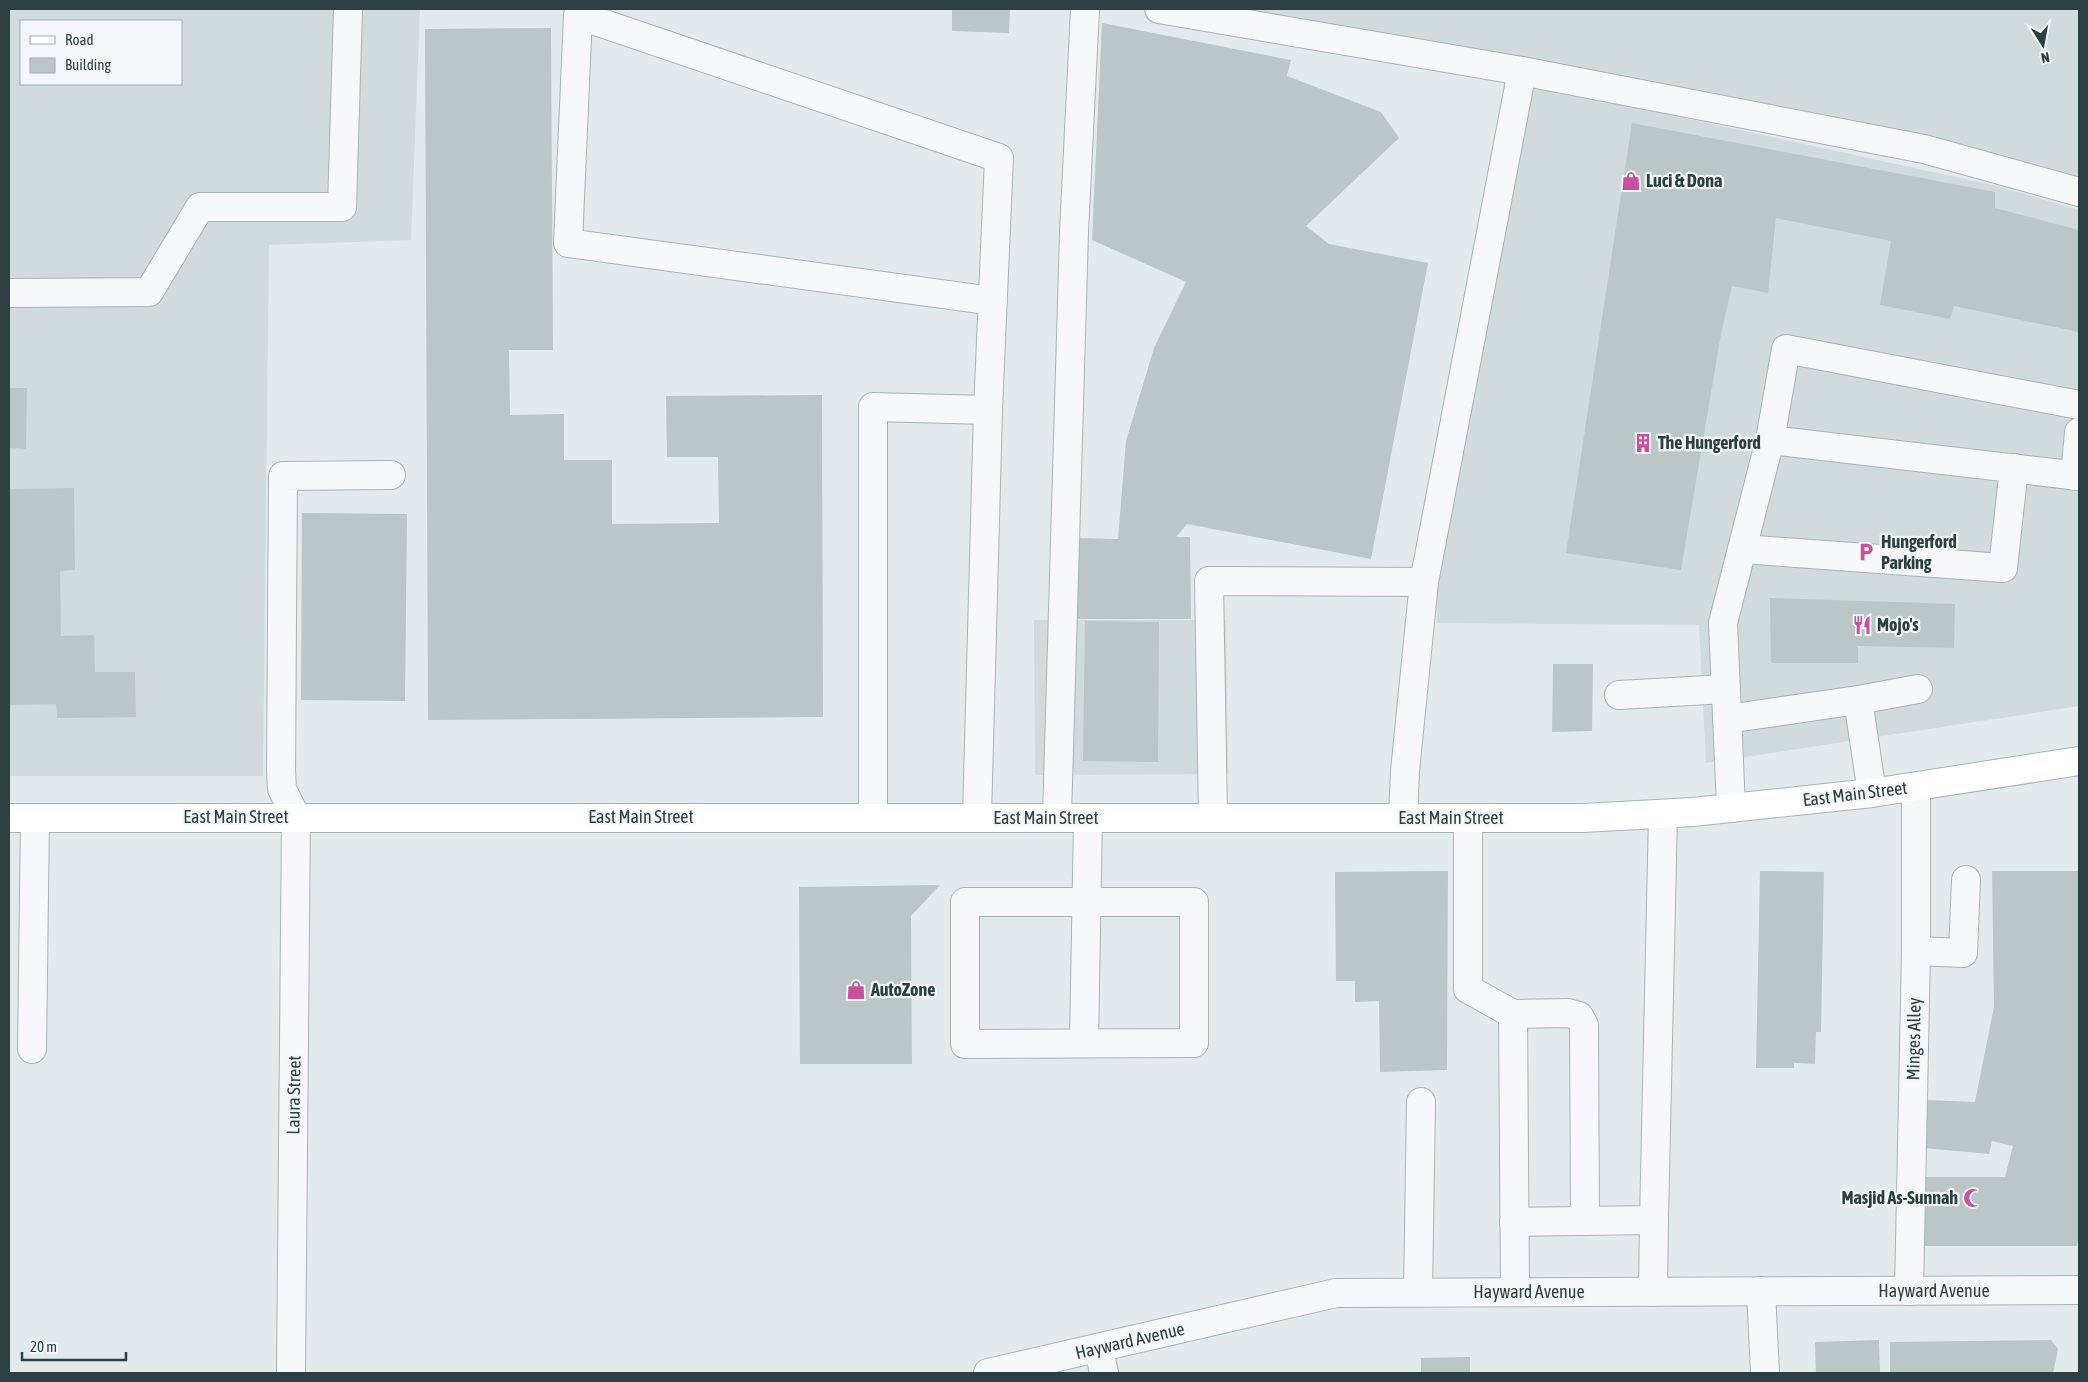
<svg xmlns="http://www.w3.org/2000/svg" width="2088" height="1382" viewBox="0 0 2088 1382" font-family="'Asap Condensed',sans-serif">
<rect width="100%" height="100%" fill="#e3eaeb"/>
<g fill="#d1dbdc" fill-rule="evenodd">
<path d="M9,9H420L411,240L269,245L263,776H9ZM21,21H181V84H21Z"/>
<path d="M1176,9H2079V199L1522,71Z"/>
<path d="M1534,85L1997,186L2079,210V706L1706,763L1699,625L1437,623V580Z"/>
<path d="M1034,620H1226L1228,774L1035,775Z"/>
</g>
<g fill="#bbc6c7">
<path d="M952,9H1010L1009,33L952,31Z"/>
<path d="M1102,23L1291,60L1287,76L1381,112L1399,138L1306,226L1329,244L1428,263L1371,559L1187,524L1176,537H1190L1191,619H1076V538L1118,539L1126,441L1154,348L1186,282L1092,240Z"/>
<path d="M551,28L553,350H509L510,415L564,414V460H612V524L719,523L718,457H667L666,396L822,395L823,717L428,720L425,29Z"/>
<path d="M1632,123L1995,192V208L2079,230V332L1954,306L1950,319L1880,305L1891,241L1776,218L1768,293L1732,286L1721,334L1681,570L1566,553Z"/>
<path d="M9,388H27L26,449L9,448Z"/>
<path d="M74,488L75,570L60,571L61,636L94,635L95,672H135L136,717L57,718L56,704L9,705V489Z"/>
<path d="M302,513L407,514L405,701L301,700Z"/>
<path d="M1770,598L1955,604L1954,648L1858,646V663H1771Z"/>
<path d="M1085,621L1159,622L1158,762L1083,761Z"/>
<path d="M1553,664H1593L1592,731L1552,732Z"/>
<path d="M1448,871L1447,1070L1380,1072L1379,1001L1355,1002V981H1336L1335,872Z"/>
<path d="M1760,871L1824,872L1821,1032H1816L1815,1064L1794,1063V1068H1756Z"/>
<path d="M1992,871H2079V1232L2077,1246H1924V1177H2005L2013,1146L1992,1141L1989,1154L1924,1148L1925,1100L1975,1102L1994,1007Z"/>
<path d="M940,885L911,916L912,1064H800L799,887Z"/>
<path d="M1879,1340L1880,1373H1816L1815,1342Z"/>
<path d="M2051,1340L2058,1349L2053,1373H1890V1342Z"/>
<path d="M1470,1357V1373H1421V1358Z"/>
</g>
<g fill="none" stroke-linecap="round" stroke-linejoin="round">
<g stroke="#a8b3b5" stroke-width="30">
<g id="minor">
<path d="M1159,9L1522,71"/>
<path d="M9,293L149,292L200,207H342L348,9"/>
<path d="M1770,440L1786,349L2079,405"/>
<path d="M2075,476L2079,432"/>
<path d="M1742,549L2003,568L2014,468"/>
<path d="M1424,582L1522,71L1924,149L2079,192"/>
<path d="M1619,695L1726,689"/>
<path d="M1858,700L1918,689"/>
<path d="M1727,719L1858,700L1872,793"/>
<path d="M1731,808L1723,623L1770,440L2079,476"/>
<path d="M873,817V407L988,410"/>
<path d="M977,817L988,410L999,158L578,15L568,243L993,301"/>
<path d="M1057,817L1074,232L1085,9"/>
<path d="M1213,818L1209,581L1424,582L1405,771L1403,818"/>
<path d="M1468,818V989L1513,1014L1568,1013L1579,1016L1584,1025L1585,1221"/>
<path d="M965,902H1194V1043L965,1044Z"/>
<path d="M1916,951L1963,953L1966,880"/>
<path d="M1513,1014L1515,1292"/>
<path d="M1084,1043L1088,818"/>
<path d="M32,1049L35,818"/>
<path d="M1654,1220L1663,814"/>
<path d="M1514,1222L1654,1220L1653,1292"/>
<path d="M1761,1291L1765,1373"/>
<path d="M1909,1291L1916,951V787"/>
<path d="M1418,1292L1421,1102"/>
<path d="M1099,1349L1104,1373"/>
<path d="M291,1373L296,817L282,789L281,771L283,476L391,475"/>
<path d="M988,1373L1336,1293L2079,1290"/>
</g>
</g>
<g stroke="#a3b4b6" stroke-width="30">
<path id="major" d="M9,818H1583L1693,812L1872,793L2079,761"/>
</g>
<use href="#minor" stroke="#f6f8f9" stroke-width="28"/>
<use href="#major" stroke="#fff" stroke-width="28"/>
</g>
<defs>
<g id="shop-bare" transform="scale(1.5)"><path d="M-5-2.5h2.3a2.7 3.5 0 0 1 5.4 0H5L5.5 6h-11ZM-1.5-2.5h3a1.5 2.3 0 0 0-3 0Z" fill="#c8509d" stroke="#f3f7f8" stroke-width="2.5" paint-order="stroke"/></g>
<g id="building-bare" transform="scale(1.5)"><path d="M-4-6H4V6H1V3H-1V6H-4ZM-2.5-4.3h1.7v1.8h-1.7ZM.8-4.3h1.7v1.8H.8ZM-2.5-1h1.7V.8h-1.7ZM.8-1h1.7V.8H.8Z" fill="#c8509d" stroke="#f3f7f8" stroke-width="2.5" paint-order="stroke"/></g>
<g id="parking-bare" transform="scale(1.5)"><path d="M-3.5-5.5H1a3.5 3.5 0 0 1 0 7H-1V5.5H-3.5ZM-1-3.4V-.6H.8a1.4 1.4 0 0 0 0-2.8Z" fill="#c8509d" stroke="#f3f7f8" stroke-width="2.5" paint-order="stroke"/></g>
<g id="restaurant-bare" transform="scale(1.5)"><path d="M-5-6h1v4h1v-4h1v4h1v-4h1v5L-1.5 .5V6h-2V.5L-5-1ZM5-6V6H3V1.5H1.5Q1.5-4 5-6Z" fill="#c8509d" stroke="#f3f7f8" stroke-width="2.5" paint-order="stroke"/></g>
<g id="mosque-bare" transform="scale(1.5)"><path d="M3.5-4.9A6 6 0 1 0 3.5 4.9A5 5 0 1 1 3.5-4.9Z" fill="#c8509d" stroke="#f3f7f8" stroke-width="2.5" paint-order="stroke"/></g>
</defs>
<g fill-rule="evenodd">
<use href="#shop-bare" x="1631" y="181"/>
<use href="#building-bare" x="1643" y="443"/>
<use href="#parking-bare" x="1866" y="552"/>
<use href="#restaurant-bare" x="1862" y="625"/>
<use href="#shop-bare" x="856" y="990"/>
<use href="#mosque-bare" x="1973" y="1198"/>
</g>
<g text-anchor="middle" stroke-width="4.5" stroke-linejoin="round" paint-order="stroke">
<g font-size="18" font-weight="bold" fill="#2c3f42" stroke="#f3f7f8" text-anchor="start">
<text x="1646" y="187">Luci &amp; Dona</text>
<text x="1658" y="449">The Hungerford</text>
<text x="1881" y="548">Hungerford<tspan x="1881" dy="21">Parking</tspan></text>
<text x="1877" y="631">Mojo's</text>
<text x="871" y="996">AutoZone</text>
<text x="1958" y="1204" text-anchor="end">Masjid As-Sunnah</text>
</g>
<g font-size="18" fill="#2c3f42" stroke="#f3f7f8">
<text transform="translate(1855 794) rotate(-7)" y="6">East Main Street</text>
<text x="236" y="823">East Main Street</text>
<text x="641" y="823">East Main Street</text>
<text x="1046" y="824">East Main Street</text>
<text x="1451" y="824">East Main Street</text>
<text transform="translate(1914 1039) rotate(-89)" y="6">Minges Alley</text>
<text transform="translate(294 1095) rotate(-89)" y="6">Laura Street</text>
<text x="1934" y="1297">Hayward Avenue</text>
<text x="1529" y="1298">Hayward Avenue</text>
<text transform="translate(1130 1341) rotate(-13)" y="6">Hayward Avenue</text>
</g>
</g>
<rect width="2088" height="1382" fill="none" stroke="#2c3f42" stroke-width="20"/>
<rect x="20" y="20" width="162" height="65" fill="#f3f7f8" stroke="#a3adaf"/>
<rect x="30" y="36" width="25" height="8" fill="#ffffff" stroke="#a3adaf"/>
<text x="65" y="45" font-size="15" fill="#2c3f42">Road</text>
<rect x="30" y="58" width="25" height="15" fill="#bbc6c7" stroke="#a3adaf"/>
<text x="65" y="70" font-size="15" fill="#2c3f42">Building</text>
<g transform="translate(2043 45) rotate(169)" stroke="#f3f7f8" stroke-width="4" paint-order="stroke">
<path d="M0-4L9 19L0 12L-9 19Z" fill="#2c3f42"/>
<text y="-8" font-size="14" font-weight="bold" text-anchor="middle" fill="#2c3f42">N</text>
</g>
<path d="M22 1352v8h104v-8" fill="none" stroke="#2c3f42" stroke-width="2.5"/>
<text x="30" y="1352" font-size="15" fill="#2c3f42" stroke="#f3f7f8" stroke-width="4" paint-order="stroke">20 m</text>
</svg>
